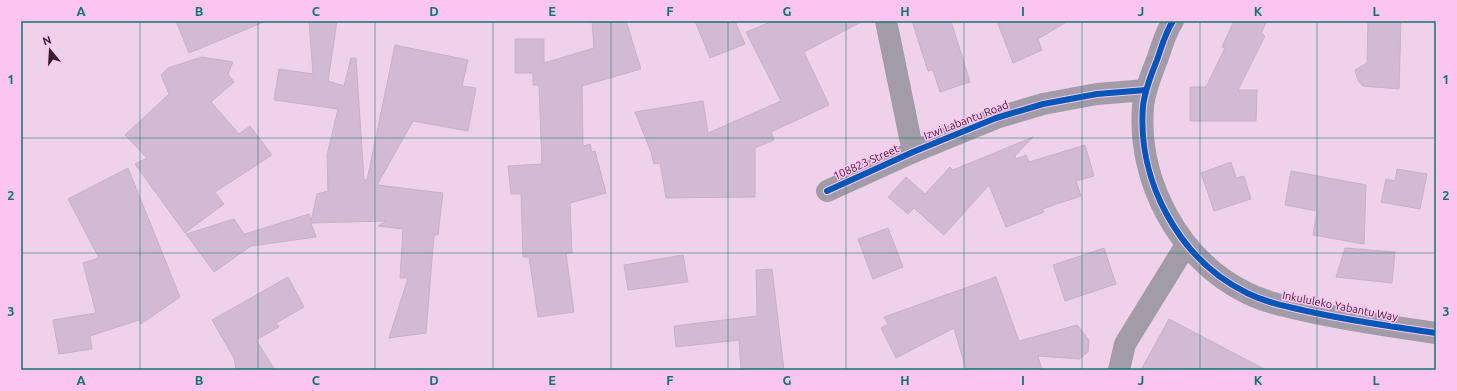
<svg xmlns="http://www.w3.org/2000/svg" width="1457" height="391" viewBox="0 0 1457 391" font-family="Ubuntu,sans-serif">
<rect width="100%" height="100%" fill="#efd2e9"/>
<g fill="#d2bad4" stroke="#c6b2c6">
<path d="M176,21H264V22L189,53Z"/>
<path d="M309,21H337L328,81L344,86L351,58H356L364,180H367L395,45L468,60L462,86L476,88L468,131L413,121L377,185L443,193L438,235H434L426,333L389,338L408,278H400L403,229L378,226L386,221L311,223L316,237L251,246L214,272L186,234L234,219L246,237L245,234L309,214L311,221L317,194L328,191L327,155L338,109L274,100L279,69L313,74Z"/>
<path d="M592,21H626L641,69L582,86L583,146L590,144L592,152L595,151L606,193L570,203L572,253H566L574,312L538,317L529,257H523L521,194H511L508,166L542,164L539,85H533V73H515V39H544V63L594,48Z"/>
<path d="M695,21H735L745,44L710,58Z"/>
<path d="M773,21H863L804,52L829,105L771,132L774,140L755,148V197L666,198L660,163L654,164L651,152L635,112L703,101L708,133L781,101L746,32Z"/>
<path d="M912,21H951L970,82L940,92L933,70L928,71Z"/>
<path d="M997,21H1068L1038,39L1042,50L1013,63Z"/>
<path d="M1234,21H1267L1261,33L1265,36L1238,90H1257L1256,121H1190V87H1206L1225,48L1222,47Z"/>
<path d="M1368,21H1401L1399,89L1363,86L1358,81L1355,70L1367,63Z"/>
<path d="M202,57L233,62L228,74L234,82L211,102L239,134L250,126L272,155L215,192L224,204L185,233L135,164L147,158L125,135L169,94L161,75L168,68Z"/>
<path d="M1033,137L1015,156L1016,159L1026,155L1029,162L1085,145L1094,176L1076,181L1081,196L1042,209L1044,212L1006,227L989,185L944,235L914,208L908,214L888,197L906,177L925,194L950,167L953,170Z"/>
<path d="M1231,162L1236,178L1244,176L1251,199L1214,211L1201,173Z"/>
<path d="M128,168L180,297L141,324L139,320L90,336L92,349L59,354L53,320L96,313L83,263L99,258L68,199Z"/>
<path d="M1397,169L1427,174L1420,209L1381,202L1386,179L1395,181Z"/>
<path d="M1291,171L1366,185L1364,244L1313,235L1317,211L1285,205Z"/>
<path d="M888,228L903,267L873,279L858,239Z"/>
<path d="M1104,248L1116,284L1065,301L1053,265Z"/>
<path d="M1345,248L1395,252L1392,283L1336,277Z"/>
<path d="M683,255L688,282L628,290L624,265Z"/>
<path d="M772,269L784,370H741L739,340L676,347L674,326L757,316L756,270Z"/>
<path d="M288,277L304,307L276,323L279,327L256,340L275,370H236L234,358L212,320Z"/>
<path d="M996,277L1019,341L1077,325L1089,340L1088,352L1079,359L1038,356L1042,370H966L954,328L896,358L881,328L888,324L884,317Z"/>
<path d="M1169,319L1266,370H1141Z"/>
</g>
<g fill="none" stroke-linecap="round" stroke-linejoin="round">
<g stroke="#a29ca8" stroke-width="22">
<path d="M886,21L913,152"/>
<path d="M1173,21C1165,33 1162,46 1157,60C1151,75 1145,90 1143,106C1137,181 1179,260 1247,293C1267,303 1289,307 1311,312C1352,321 1394,327 1436,333"/>
<path d="M827,191L913,152L996,118L1043,104L1097,94L1146,90"/>
<path d="M1119,370L1125,344L1186,245"/>
</g>
<g stroke="#fcc5f0" stroke-width="8">
<g id="cycleway">
<path d="M1173,21C1165,33 1162,46 1157,60C1151,75 1145,90 1143,106C1137,181 1179,260 1247,293C1267,303 1289,307 1311,312C1352,321 1394,327 1436,333"/>
<path d="M827,191L913,152L996,118L1043,104L1097,94L1146,90"/>
</g>
</g>
<use href="#cycleway" stroke="#0057b8" stroke-width="6"/>
</g>
<path fill="none" stroke="#0f766e" stroke-width="1" stroke-opacity="0.55" d="M140,21V370M258,21V370M375,21V370M493,21V370M611,21V370M728,21V370M846,21V370M964,21V370M1082,21V370M1200,21V370M1317,21V370M21,138H1436M21,253H1436"/>
<g text-anchor="middle" stroke-width="3" stroke-linejoin="round" paint-order="stroke">
<g font-size="11" fill="#341f30" stroke="#fcc5f0">
<text transform="translate(966 120) rotate(-21)" y="4">Izwi Labantu Road</text>
<text transform="translate(866 162) rotate(-24)" y="4">108823 Street</text>
<text transform="translate(1340 306) rotate(11)" y="4">Inkululeko Yabantu Way</text>
</g>
</g>
<rect width="1457" height="391" fill="none" stroke="#fcc5f0" stroke-width="44"/>
<g transform="translate(50 50) rotate(342)" stroke="#fcc5f0" stroke-width="3" paint-order="stroke">
<path d="M0-3L7 15L0 10L-7 15Z" fill="#341f30"/>
<text y="-6" font-size="11" font-weight="bold" text-anchor="middle" fill="#341f30">N</text>
</g>
<rect x="22" y="22" width="1413" height="347" fill="none" stroke="#0f766e" stroke-width="1.5"/>
<g font-size="13" text-anchor="middle" font-weight="bold" fill="#0f766e">
<text x="81" y="16">A</text>
<text x="199" y="16">B</text>
<text x="316" y="16">C</text>
<text x="434" y="16">D</text>
<text x="552" y="16">E</text>
<text x="670" y="16">F</text>
<text x="787" y="16">G</text>
<text x="905" y="16">H</text>
<text x="1023" y="16">I</text>
<text x="1141" y="16">J</text>
<text x="1258" y="16">K</text>
<text x="1376" y="16">L</text>
<text x="11" y="84">1</text>
<text x="1446" y="84">1</text>
<text x="11" y="200">2</text>
<text x="1446" y="200">2</text>
<text x="11" y="316">3</text>
<text x="1446" y="316">3</text>
<text x="81" y="385">A</text>
<text x="199" y="385">B</text>
<text x="316" y="385">C</text>
<text x="434" y="385">D</text>
<text x="552" y="385">E</text>
<text x="670" y="385">F</text>
<text x="787" y="385">G</text>
<text x="905" y="385">H</text>
<text x="1023" y="385">I</text>
<text x="1141" y="385">J</text>
<text x="1258" y="385">K</text>
<text x="1376" y="385">L</text>
</g>
</svg>
